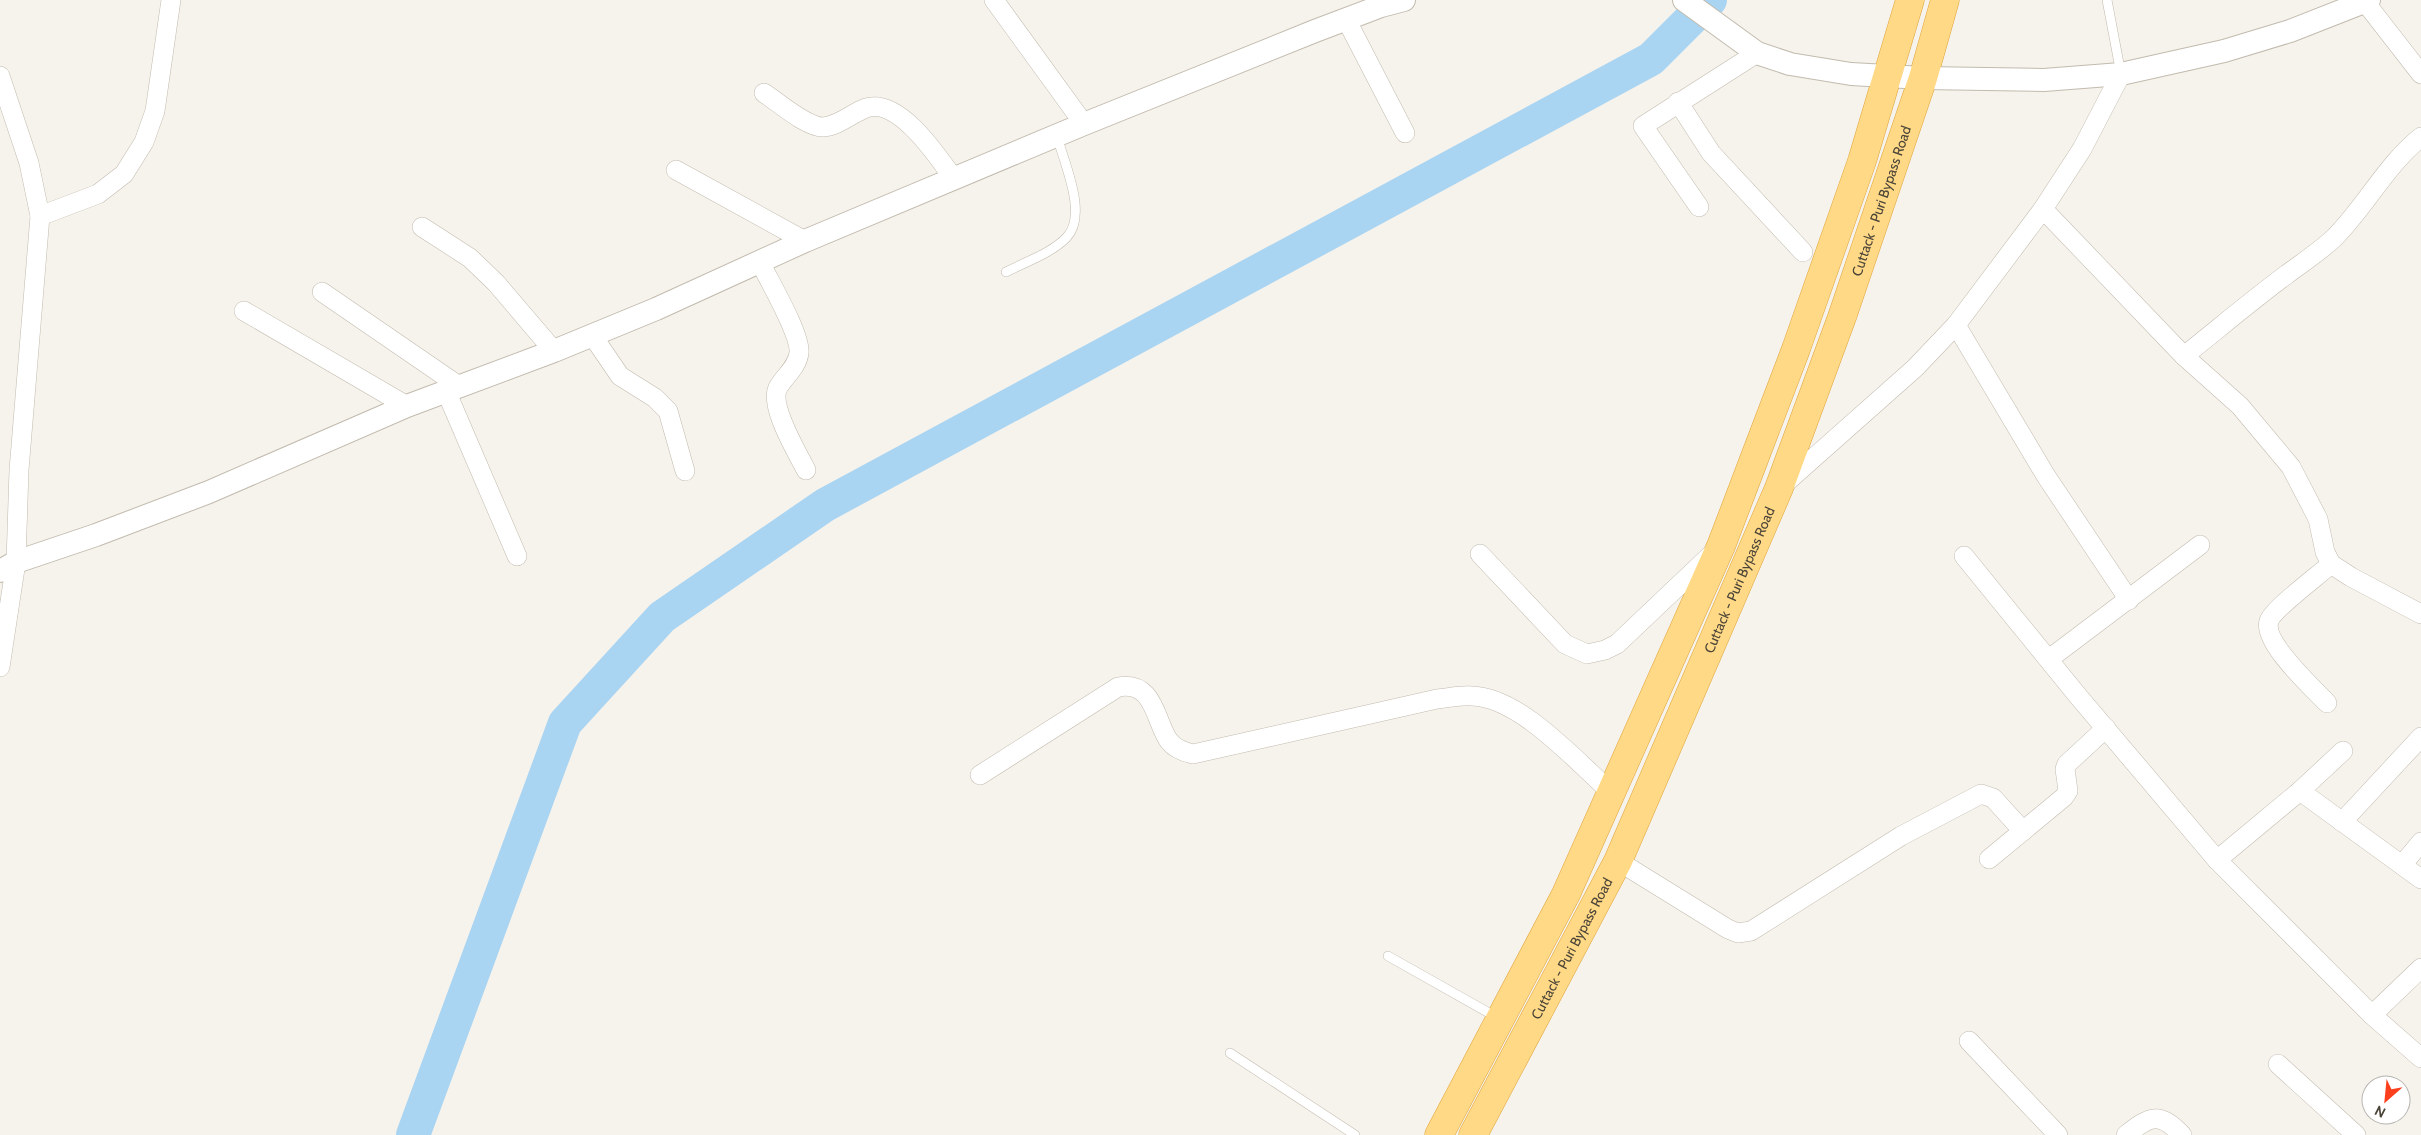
<svg xmlns="http://www.w3.org/2000/svg" width="2421" height="1135" viewBox="0 0 2421 1135" font-family="Cabin,sans-serif">
<rect width="100%" height="100%" fill="#f6f3ec"/>
<g fill="none" stroke-linecap="round" stroke-linejoin="round">
<path stroke="#a9d4f2" stroke-width="34" d="M413,1135L565,723L662,617L825,505L1651,59L1710,0"/>
<g stroke="#c2bbae" stroke-width="10">
<g id="service">
<path d="M2107,0L2121,74"/>
<path d="M1006,272C1025,262 1052,253 1067,237C1088,214 1064,163 1057,136"/>
<path d="M1388,956L1498,1018"/>
<path d="M1230,1053L1355,1135"/>
</g>
</g>
<g stroke="#c2bbae" stroke-width="20">
<g id="minor">
<path d="M994,0L1084,124"/>
<path d="M2365,2L2421,74"/>
<path d="M1346,19L1405,133"/>
<path d="M0,76L29,163L40,216L19,470L16,562L0,667"/>
<path d="M764,93C778,102 806,127 823,127C839,126 852,113 866,108C899,97 938,157 954,179"/>
<path d="M1678,102L1711,153L1803,252"/>
<path d="M676,170L805,241"/>
<path d="M1699,207L1643,126L1757,53"/>
<path d="M2043,209L2184,356L2240,406L2291,467L2318,519L2325,552L2331,564L2351,577L2421,614"/>
<path d="M40,216L98,194L124,174L144,142L155,111L171,0"/>
<path d="M422,227L470,258L496,283L554,351"/>
<path d="M760,262C769,281 801,334 799,353C797,367 786,375 779,386C767,403 797,452 806,470"/>
<path d="M322,292L459,386"/>
<path d="M244,311L407,406"/>
<path d="M1956,325L2046,476L2129,600"/>
<path d="M592,335L620,376L655,398L668,411L685,471"/>
<path d="M2184,356C2218,329 2251,301 2286,275C2302,263 2319,252 2334,238C2366,206 2386,165 2421,137"/>
<path d="M446,391L517,556"/>
<path d="M1782,486L1915,368L1956,325L2043,209L2082,149L2121,74"/>
<path d="M1480,554L1565,644L1587,654L1605,650L1617,644L1714,552"/>
<path d="M1964,556L2078,696L2217,860L2372,1015L2421,1058"/>
<path d="M2049,659L2200,545"/>
<path d="M2327,703C2313,688 2262,642 2269,621C2273,609 2319,575 2331,564"/>
<path d="M980,775L1118,687C1155,680 1155,722 1169,741C1175,749 1184,752 1193,754L1437,699C1448,698 1461,695 1472,696C1520,697 1577,762 1612,793"/>
<path d="M2300,791L2421,879"/>
<path d="M2342,822L2421,737"/>
<path d="M1989,859L2064,797L2068,791L2065,769L2067,764L2106,728"/>
<path d="M2217,860L2300,791L2343,751"/>
<path d="M1618,861L1728,929L1738,933L1751,931L1901,836L1981,794L1993,798L2023,831"/>
<path d="M2402,865L2421,842"/>
<path d="M2372,1015L2421,968"/>
<path d="M1969,1041L2058,1135"/>
<path d="M2278,1064L2356,1135"/>
<path d="M2126,1135C2150,1116 2159,1111 2182,1135"/>
</g>
</g>
<g stroke="#c2bbae" stroke-width="24">
<g id="tertiary">
<path d="M1684,0L1757,53L1790,64L1851,74L1923,78L2044,80L2121,74L2224,51L2290,31L2369,0"/>
<path d="M0,571L16,562L96,535L209,492L407,406L554,351L656,309L805,241L1084,124L1315,31L1381,6L1404,0"/>
</g>
</g>
<g stroke="#e0a43c" stroke-width="29">
<g id="trunk">
<path d="M1439,1135L1566,894L1721,546L1796,349L1862,161L1910,0"/>
<path id="s1" d="M1473,1135L1618,861L1779,488L1842,317L1923,78L1945,0"/>
</g>
</g>
<use href="#service" stroke="#fff" stroke-width="9"/>
<use href="#minor" stroke="#fff" stroke-width="19"/>
<use href="#tertiary" stroke="#fff" stroke-width="22"/>
<use href="#trunk" stroke="#ffd985" stroke-width="28"/>
</g>
<g text-anchor="middle" stroke-width="4" stroke-linejoin="round" paint-order="stroke">
<g font-size="14" fill="#4b4439" stroke="#fff">
<text dy="5" stroke="none"><textPath href="#s1" startOffset="1021">Cuttack - Puri Bypass Road</textPath></text>
<text dy="5" stroke="none"><textPath href="#s1" startOffset="616">Cuttack - Puri Bypass Road</textPath></text>
<text dy="5" stroke="none"><textPath href="#s1" startOffset="211">Cuttack - Puri Bypass Road</textPath></text>
</g>
</g>
<g transform="translate(2386 1100) rotate(207)"><circle r="24" fill="#ffffff" stroke="#b7b4b0"/>
<path d="M0-4L9 19L0 12L-9 19Z" fill="#fc3f1d"/>
<text y="-8" font-size="14" font-weight="bold" text-anchor="middle" fill="#4b4439">N</text>
</g>
</svg>
